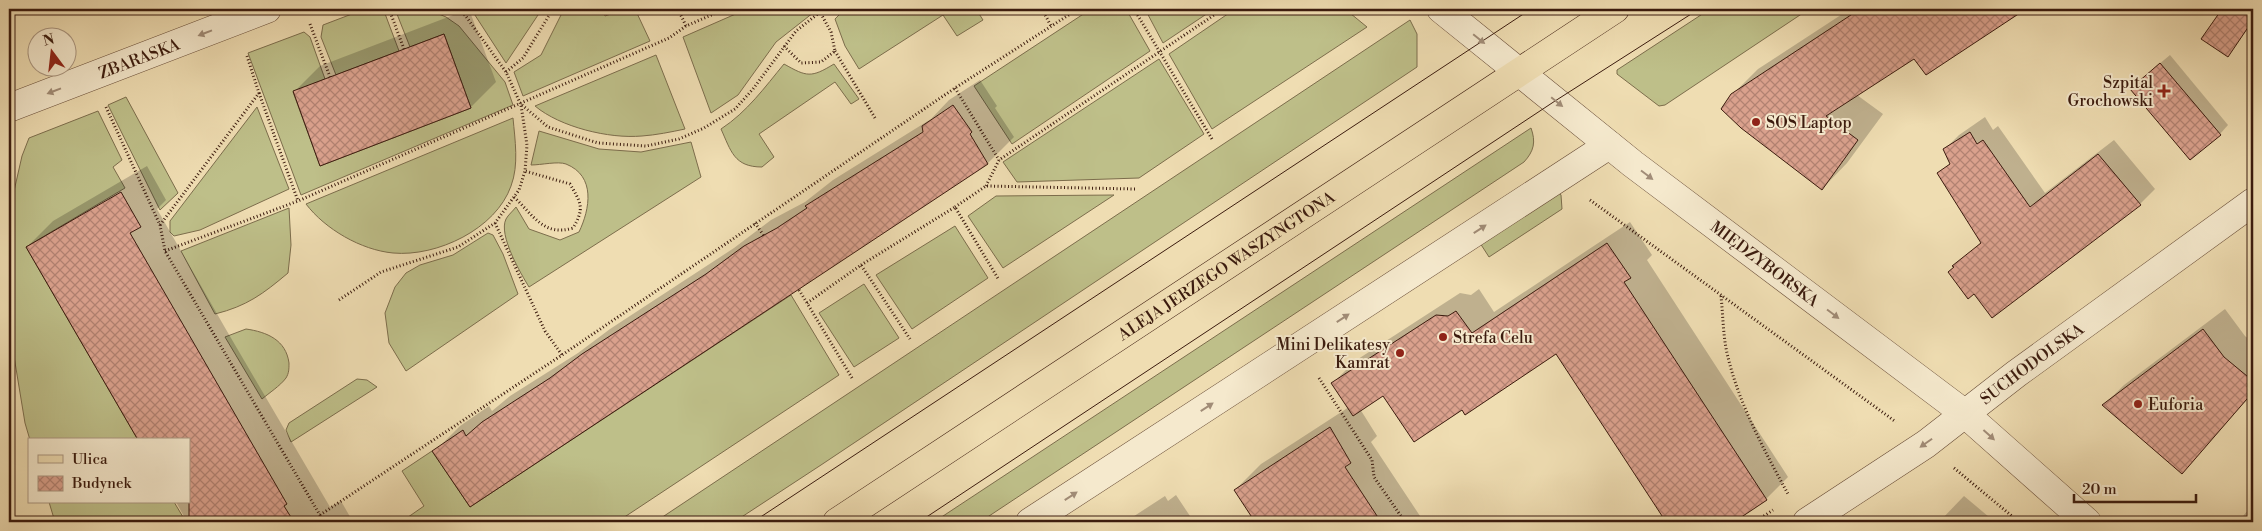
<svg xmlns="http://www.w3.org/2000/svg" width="2262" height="531" viewBox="0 0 2262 531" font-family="'Libre Bodoni',serif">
<defs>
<pattern id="building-cross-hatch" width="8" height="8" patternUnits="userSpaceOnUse" patternTransform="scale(1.25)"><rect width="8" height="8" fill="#daa18d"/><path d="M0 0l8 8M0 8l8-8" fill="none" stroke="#b28272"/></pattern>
</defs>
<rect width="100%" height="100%" fill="#efddb2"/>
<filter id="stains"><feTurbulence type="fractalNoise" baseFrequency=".004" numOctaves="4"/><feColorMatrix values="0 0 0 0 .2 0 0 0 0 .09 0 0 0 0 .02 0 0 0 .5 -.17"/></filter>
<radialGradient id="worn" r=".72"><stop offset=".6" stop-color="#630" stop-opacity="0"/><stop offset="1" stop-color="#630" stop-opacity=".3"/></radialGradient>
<g fill="#bebf89" stroke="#7c6d4c">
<path d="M365,9H381L384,11L399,51L336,75L321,37L323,25Z"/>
<path d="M395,9H427L446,17L459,26L505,82L513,105L301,195L248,53L304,32L310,37L325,79L293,92L320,166L471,108L444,34L410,47Z"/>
<path d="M471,9H542L506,63Z"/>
<path d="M564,9H602L605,16L625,9H635L650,41L523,96L514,72L541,55Z"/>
<path d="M747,9H818L776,42L738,95L711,113L683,37Z"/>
<path d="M845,9H976L983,20L957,36L943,15L859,69L845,46L835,19Z"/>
<path d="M1091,9H1126L1150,51L1012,144L974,86Z"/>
<path d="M1145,9H1214L1163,43Z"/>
<path d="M1235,9H1345L1367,27L1212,129L1169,54Z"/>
<path d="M1710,9H1809L1665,105L1659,106L1617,74V70Z"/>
<path d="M1410,20L1417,34V67L821,465L734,522H655Z"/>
<path d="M656,55L685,129C671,132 656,135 642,136C609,139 560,127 535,106Z"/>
<path d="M1159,59L1204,134L1139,178L1017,182L1003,162Z"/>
<path d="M784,64C807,77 811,78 834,64L859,99L851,104L835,82L759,134L774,157L762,167C734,167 731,151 721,129C747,112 765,87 784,64Z"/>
<path d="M126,97L178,193L160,210L108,105Z"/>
<path d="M257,107L289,189L200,230L174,236L170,232V221Z"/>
<path d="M98,111L122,160L113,167L125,188L26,247L138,440H30L25,423L9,326V213L22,156L29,138Z"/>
<path d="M513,118C515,140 519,165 511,186C496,229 437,257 393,253C361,250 325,229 306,204Z"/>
<path d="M1531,128C1536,142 1534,151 1524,162L980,522H934Z"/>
<path d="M539,131L599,149L641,152L691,142L701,177L529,287C521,274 498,235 506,219C508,215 513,211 516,207L529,229L560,240L579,232C590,209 596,176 566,164C558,161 541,165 531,165Z"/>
<path d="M1557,190L1561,195L1562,209L1489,257L1480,243Z"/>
<path d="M1114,195L1003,268L968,216L996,196Z"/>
<path d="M289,208L291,245L288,273C263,294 247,306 215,314L181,251Z"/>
<path d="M955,226L988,278L912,329L876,275Z"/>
<path d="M488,233L493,235L503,254L518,294L406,371L389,343L385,313L395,287L406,273L420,265L453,255Z"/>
<path d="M864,284L899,338L854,367L819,313Z"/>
<path d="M791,295L839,375L617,522H401L424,506L402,471L432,451L470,507Z"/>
<path d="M246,329C267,332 286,340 289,363C289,369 289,373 286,378C280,386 269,393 262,399L225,337Z"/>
<path d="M357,379L367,380L377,387L291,442L286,430L289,423Z"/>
<path d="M49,502H174L186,522H55Z"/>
</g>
<g fill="#0003">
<path d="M469,9L496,82L471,107L294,92L320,66Z"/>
<path d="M1850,9H2018L2009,19L1914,58L1857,95L1883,114L1847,163L1822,189L1732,95L1758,69Z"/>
<path d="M2223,9H2253V22L2228,55L2203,38Z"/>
<path d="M2170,55L2228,125L2220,134L2140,80Z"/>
<path d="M980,80L997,106L995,108L1014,137L988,163L470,505L434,452L460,426L489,406L492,411L510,396L578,353L610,329L734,248L771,220L805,202L833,180L931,119L949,100Z"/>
<path d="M1985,117L1993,130L1998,126L2045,193L2114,140L2155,189L2140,204L1955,267L1982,241L1939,174L1951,162L1944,150L1959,135Z"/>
<path d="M147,166L166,200L157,209L224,326L330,507L341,501L353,522H187L176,502H189V440L27,247L53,221Z"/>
<path d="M1630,222L1652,255L1647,260L1788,477L1766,499L1732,522H1668L1556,353L1462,408L1384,394L1360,409L1377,436L1371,442L1424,522H1268L1265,518L1256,522L1235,490L1261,464L1349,407L1333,383L1355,361L1460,293L1471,295L1479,289L1494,312Z"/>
<path d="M2225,309L2245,336L2253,343V393L2182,473L2104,405L2124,385Z"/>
<path d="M1176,495L1194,522H1125L1165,496L1168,501Z"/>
<path d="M1964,496L1995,522H1939Z"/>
<path d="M2253,504V522H2241L2239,521Z"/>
</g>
<g fill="url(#building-cross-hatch)" stroke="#3b1b0e">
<path d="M1860,9H2026L1926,75L1914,59L1826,116L1858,140L1822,190L1741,128L1721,109L1731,94Z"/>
<path d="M2222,9H2253V20L2228,57L2201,39Z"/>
<path d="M444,34L471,108L320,166L293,91Z"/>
<path d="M2160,63L2221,135L2190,160L2130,89Z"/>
<path d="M953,105L972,132L970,134L988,164L470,507L432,451L463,430L466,436L482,422L550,378L582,354L706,274L744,246L777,228L807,208L805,206L923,132L922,126Z"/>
<path d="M1970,132L1977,144L1983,140L2030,207L2098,154L2141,205L1992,318L1974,294L1968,299L1948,272L1954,267L1952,266L1981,243L1937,173L1950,164L1943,149Z"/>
<path d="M121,192L141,227L130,233L287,504L284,506L294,522H189V440H138L26,247Z"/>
<path d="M1607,243L1631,278L1624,282L1767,500L1734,522H1666L1556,354L1465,415L1462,410L1414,442L1383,396L1353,416L1331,383L1436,315L1448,316L1456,311L1472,333Z"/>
<path d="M2203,329L2224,357L2253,381V392L2182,474L2102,405Z"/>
<path d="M1330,427L1351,463L1345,467L1381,522H1255L1234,490Z"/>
</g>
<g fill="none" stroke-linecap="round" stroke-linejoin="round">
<g stroke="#684c37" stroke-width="29">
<g id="minor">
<path id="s1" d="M1441,9L1633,164L1964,413L2087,522"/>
<path id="s2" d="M9,108L267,9"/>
<path d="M1030,522L1609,145"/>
<path id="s3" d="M1807,522L1926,444L2016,374L2253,202"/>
</g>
</g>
<g stroke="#3b1b0e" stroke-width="29">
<g id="major">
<path id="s4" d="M837,522L1615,9"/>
</g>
</g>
<g stroke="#3b1b0e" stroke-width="3" stroke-dasharray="1 2.5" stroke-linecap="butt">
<path d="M389,9L404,49"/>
<path d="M678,9L686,26"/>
<path d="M1042,9L1051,26"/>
<path d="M1134,9L1212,139"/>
<path d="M310,24L330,77"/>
<path d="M784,46L801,63L821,62L835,51L831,32L820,12"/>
<path d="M835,51L875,118"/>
<path d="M506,72L523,58L553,9"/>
<path d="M955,88L999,160"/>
<path d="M259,93L298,201"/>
<path d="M522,105L548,127L598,143L646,146L679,139L704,128L735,109L753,89L796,31L824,9"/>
<path d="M106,107L160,225L165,251L324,522"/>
<path d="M986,186L999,160L1223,9"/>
<path d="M514,197C533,215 544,237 573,228C585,208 581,203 570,184L525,171"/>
<path d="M1590,200L1896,422"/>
<path d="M955,207L986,186L1135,189"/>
<path d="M495,223L545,331L562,355"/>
<path d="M755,223L764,236"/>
<path d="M160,225L259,93L247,56"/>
<path d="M165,251L298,201L669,38L686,26L725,9"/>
<path d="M861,265L955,207L999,280"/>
<path d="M799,290L807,303"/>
<path d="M1721,296C1723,315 1723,335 1727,353C1738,402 1764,450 1788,494"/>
<path d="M339,300L381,272L458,247L495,223L519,190L525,171L527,145L521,105L506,72L465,15L450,9"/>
<path d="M852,378L807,303L861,265L910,339"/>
<path d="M1319,378L1372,460L1374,477L1405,522"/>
<path d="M1954,468L2019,522"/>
<path d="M320,515L562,355L955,88L1078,9"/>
<path d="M1755,522L1773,510"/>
</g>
<use href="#minor" stroke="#f5e9cd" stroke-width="28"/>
<use href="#major" stroke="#efddb2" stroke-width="28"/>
<g stroke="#3b1b0e" stroke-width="1">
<path d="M753,522L1531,9"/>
<path d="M919,522L1555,101L1699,9"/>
</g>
</g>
<defs><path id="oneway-solid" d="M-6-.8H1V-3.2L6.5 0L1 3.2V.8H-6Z" transform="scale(1.25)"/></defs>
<g fill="#a18c77">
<use href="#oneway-solid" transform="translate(205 33) rotate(159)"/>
<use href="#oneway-solid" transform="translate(1479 39) rotate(39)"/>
<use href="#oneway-solid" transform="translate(54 91) rotate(159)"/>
<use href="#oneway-solid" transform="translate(1557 102) rotate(39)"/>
<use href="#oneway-solid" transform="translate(1647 175) rotate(37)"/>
<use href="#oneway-solid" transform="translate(1480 229) rotate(-33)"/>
<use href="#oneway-solid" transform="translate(1833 314) rotate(37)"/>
<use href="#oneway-solid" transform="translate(1343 318) rotate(-33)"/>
<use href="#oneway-solid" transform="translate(1207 407) rotate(-33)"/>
<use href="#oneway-solid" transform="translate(1989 435) rotate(42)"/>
<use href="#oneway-solid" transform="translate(1926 443) rotate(145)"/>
<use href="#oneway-solid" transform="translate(1071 496) rotate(-33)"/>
</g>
<g fill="#8f2418" stroke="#f5e9cd" stroke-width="2">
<path d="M2161.5 83.5h5v5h5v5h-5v5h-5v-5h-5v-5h5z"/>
<circle cx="1756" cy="122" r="5"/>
<circle cx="1443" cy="337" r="5"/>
<circle cx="1400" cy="353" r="5"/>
<circle cx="2138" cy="404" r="5"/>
</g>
<g text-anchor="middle" stroke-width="4" stroke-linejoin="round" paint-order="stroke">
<g font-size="16" fill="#3b1b0e" stroke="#f5e9cd">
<text dy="6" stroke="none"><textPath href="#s2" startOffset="139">ZBARASKA</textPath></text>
<text dy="6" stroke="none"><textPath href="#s1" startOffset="412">MIĘDZYBORSKA</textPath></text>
<text dy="6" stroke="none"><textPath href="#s4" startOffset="466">ALEJA JERZEGO WASZYNGTONA</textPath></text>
<text dy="6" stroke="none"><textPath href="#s3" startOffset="275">SUCHODOLSKA</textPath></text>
</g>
<g font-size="16" fill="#3b1b0e" stroke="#f5e9cd" text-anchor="start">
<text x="2153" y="88" text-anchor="end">Szpital<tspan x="2153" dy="18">Grochowski</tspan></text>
<text x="1766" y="128">SOS Laptop</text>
<text x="1453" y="343">Strefa Celu</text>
<text x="1390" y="350" text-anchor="end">Mini Delikatesy<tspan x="1390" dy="18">Kamrat</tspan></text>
<text x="2148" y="410">Euforia</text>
</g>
</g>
<rect width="2262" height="531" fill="none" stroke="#efddb2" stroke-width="30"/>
<rect x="10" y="10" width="2242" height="511" fill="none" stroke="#3b1b0e" stroke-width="2.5"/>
<rect x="15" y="15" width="2232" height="501" fill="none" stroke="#3b1b0e"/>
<rect x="28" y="438" width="162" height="65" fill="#f5e9cd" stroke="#ab9781"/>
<rect x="38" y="455" width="25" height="8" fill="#efddb2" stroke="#ab9781"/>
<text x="72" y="464" font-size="15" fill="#3b1b0e">Ulica</text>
<rect x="38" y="476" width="25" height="15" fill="url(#building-cross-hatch)" stroke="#ab9781"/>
<text x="72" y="488" font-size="15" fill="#3b1b0e">Budynek</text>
<g transform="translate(52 52) rotate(345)"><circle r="24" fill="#f5e9cd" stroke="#ab9781"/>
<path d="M0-4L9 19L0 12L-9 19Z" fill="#8f2418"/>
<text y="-8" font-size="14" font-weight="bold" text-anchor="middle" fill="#3b1b0e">N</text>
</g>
<path d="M2074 494v8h122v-8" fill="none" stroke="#3b1b0e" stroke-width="2.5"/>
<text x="2082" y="494" font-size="15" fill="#3b1b0e" stroke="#f5e9cd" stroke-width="4" paint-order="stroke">20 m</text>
<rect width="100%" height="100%" filter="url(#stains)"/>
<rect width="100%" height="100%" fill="url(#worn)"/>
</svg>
